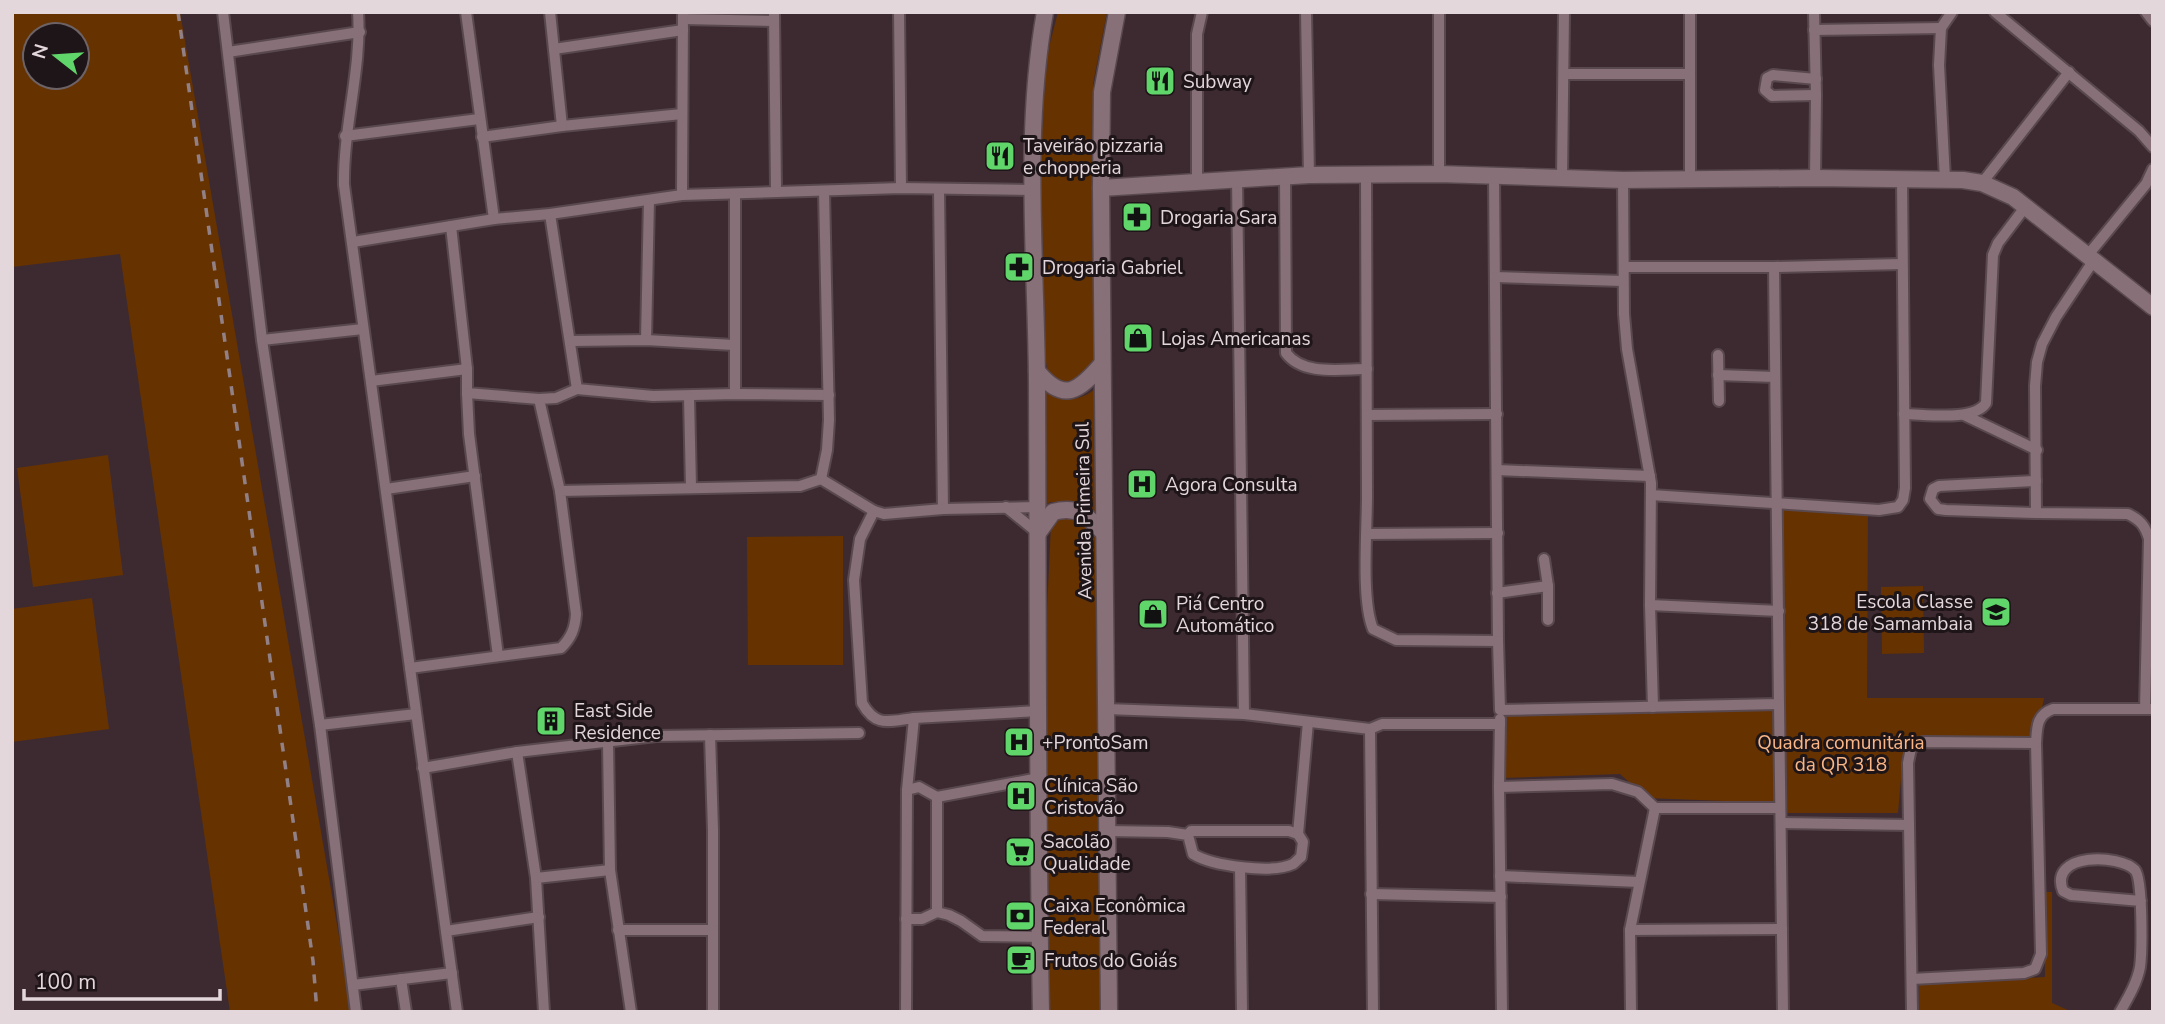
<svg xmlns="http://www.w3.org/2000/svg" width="2165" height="1024" viewBox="0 0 2165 1024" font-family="'Nunito Sans',sans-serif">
<rect width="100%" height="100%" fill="#3d2a31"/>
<g fill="#663200" fill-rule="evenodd">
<path d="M12,12H180L352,1012H230L120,254L12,267ZM35,35H77V77H35Z"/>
<path d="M1058,12H1107L1093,84L1095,368L1072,386L1049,377L1046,362L1038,182L1046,59Z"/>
<path d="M1042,387C1061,403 1077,403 1097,388L1099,520L1082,504L1050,502L1044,507Z"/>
<path d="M108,455L123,575L33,587L17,468Z"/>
<path d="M1773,500L1868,507L1867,698H2044L2036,738L1917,736L1904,745L1898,813H1781Z"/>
<path d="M1070,513L1092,528L1097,538L1101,1012H1043L1039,778L1051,525L1057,516Z"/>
<path d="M843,536V665H748L747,537Z"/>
<path d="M1923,586L1924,653L1882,654L1881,587Z"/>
<path d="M92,598L109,729L12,742V609Z"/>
<path d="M1776,708L1775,803L1647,798L1620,774L1501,778V714Z"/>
<path d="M2045,892H2052V1003L2072,1012H1919V984L2045,977Z"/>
</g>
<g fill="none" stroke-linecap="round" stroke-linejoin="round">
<g stroke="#59494f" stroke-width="14">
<g id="street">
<path d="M223,12L262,340L363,329"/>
<path d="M358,12C362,68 343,127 344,185L457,1012"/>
<path d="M466,12L494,219"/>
<path d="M774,12L776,191"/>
<path d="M899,12L901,188"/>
<path d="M1306,12L1309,175"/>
<path d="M1439,12V174"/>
<path d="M1690,12V180"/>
<path d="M1814,12L1816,95L1815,178"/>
<path d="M1995,12L2139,131L2153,147"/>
<path d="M2146,12L2153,21"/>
<path d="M683,19L774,21"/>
<path d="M1814,30L1941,28"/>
<path d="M554,49L683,30"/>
<path d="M228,52L360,32"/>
<path d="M1565,74H1690"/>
<path d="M1816,79L1773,75L1767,78L1765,90L1772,96L1816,95"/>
<path d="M562,126L682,114"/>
<path d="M345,136L479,119"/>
<path d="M482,137L562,126L550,12"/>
<path d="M1285,175L1286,353C1303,376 1341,369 1367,369"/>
<path d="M1366,175C1366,282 1367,389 1367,496C1367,530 1361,600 1373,629L1396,640L1498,641L1494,176"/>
<path d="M1237,178L1244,714"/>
<path d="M1562,179L1564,12"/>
<path d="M1945,179L1939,65L1941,28L1952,12"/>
<path d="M1197,180V34L1202,12"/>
<path d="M1623,180L1624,314L1627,349L1651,483L1650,605L1653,707"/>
<path d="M1982,183L2069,72"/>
<path d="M939,190L943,509"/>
<path d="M682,195L683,12"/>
<path d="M550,214L577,389L653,396L735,394L829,395"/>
<path d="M451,226L467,369V393L539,399"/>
<path d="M353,242L494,219L550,214L682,195L901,188L1033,190"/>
<path d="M2088,255L2146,184L2153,169"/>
<path d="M2094,260L2056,317L2042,344L2037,362L2035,386L2036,513L2128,514C2140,520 2145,525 2149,539L2145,709"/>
<path d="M1624,267H1774L1902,264"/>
<path d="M1495,277L1623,281"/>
<path d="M262,340L320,725L356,1012"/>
<path d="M646,340L649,200"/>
<path d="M571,341L646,340L734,345"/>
<path d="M1718,355L1719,401"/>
<path d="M1718,375L1775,377"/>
<path d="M371,381L467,369"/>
<path d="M467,393L469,434L498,656"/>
<path d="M735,394V194"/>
<path d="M689,397L691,487"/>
<path d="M1904,414C1925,414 1974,422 1986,403L1993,255L1998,243L2026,206"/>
<path d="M1367,415L1497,414"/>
<path d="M1964,415L2037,450"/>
<path d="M1497,470L1650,476"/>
<path d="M821,479L874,511L884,514L943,509L1037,507"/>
<path d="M386,489L475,476"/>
<path d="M560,491L539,399L556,398L577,389"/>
<path d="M1651,495L1879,510L1898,507L1903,500L1905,488L1902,180"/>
<path d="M1006,507L1038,533"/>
<path d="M874,511L860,539L854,580L862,703C876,728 889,721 914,718L907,790L906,1012"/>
<path d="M2036,513L1946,510L1938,509L1930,499L1933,489L1939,486L2036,481"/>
<path d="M1367,534L1498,533"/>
<path d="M1544,559L1548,586V620"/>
<path d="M1497,593L1548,586"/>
<path d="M1650,605L1779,611"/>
<path d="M1498,641L1500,710L1779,704L1774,267"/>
<path d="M410,668L561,648C571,638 575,629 576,614L560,491L800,486L821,479L827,450L829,420L824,191"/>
<path d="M1779,704L1783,1012"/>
<path d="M1106,709L1244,714L1370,729"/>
<path d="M914,718L1039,711"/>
<path d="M1500,719L1499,787L1612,784L1638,792L1655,808"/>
<path d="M320,725L416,714"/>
<path d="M710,735L713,830V1012"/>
<path d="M608,743L610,870L631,1012"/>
<path d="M517,752L536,878L544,1012"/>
<path d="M423,768L517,752L656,736L859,733"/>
<path d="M1499,787L1502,1012"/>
<path d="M937,797L1039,778"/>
<path d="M1781,823L1909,825"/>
<path d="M1107,831L1168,832L1188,835L1191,831H1289L1298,834L1303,842L1301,857C1298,859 1296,862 1293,864C1272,874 1212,866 1193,854L1188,835"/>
<path d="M1298,834L1308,722"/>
<path d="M1240,867L1242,1012"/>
<path d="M1500,876L1639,882"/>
<path d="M536,878L610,870"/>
<path d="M1371,894L1501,897"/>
<path d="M937,912L949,915L961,921L982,936L1040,937"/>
<path d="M906,919H922L937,912V797L919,787L907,790"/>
<path d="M618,930H713"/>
<path d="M1630,930L1782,929"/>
<path d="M446,931L539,917"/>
<path d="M401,979L406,1012"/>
<path d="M1912,979L2024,973L2035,969L2041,954L2036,743C2037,728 2036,715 2053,709H2153"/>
<path d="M353,985L452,973"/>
<path d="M1373,1012L1370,729L1382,724H1500"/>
<path d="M1631,1012L1630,930L1655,808H1780"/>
<path d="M1912,1012L1908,763L1911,748L1923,742L2036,743"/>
<path d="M2120,1012C2128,998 2137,983 2140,967C2142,953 2143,879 2135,870C2120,854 2048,852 2063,891L2071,895L2141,901"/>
</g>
</g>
<g stroke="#59494f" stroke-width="19">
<g id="secondary">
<path d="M1101,188L1309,175L1439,174L1623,180L1815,178L1963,180L1982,183L2013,197L2153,307"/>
<path d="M1037,371C1064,404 1079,391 1102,364"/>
<path d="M1038,533L1053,512C1077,505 1088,516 1104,533"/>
<path d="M1041,1012C1037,802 1038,592 1037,382C1036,259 1023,134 1045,12"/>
<path d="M1109,1012L1101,188L1102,92L1117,12"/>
</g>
</g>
<use href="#street" stroke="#877078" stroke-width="10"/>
<use href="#secondary" stroke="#877078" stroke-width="16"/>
<path stroke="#918187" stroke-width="3.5" stroke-dasharray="9 9" stroke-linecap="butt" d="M178,12L313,961L317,1012"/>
</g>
<defs>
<g id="restaurant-square" transform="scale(1.575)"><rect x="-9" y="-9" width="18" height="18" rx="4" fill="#60d56a" stroke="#1e1518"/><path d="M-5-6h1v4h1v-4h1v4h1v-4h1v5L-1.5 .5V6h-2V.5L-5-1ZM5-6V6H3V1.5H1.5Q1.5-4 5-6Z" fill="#111"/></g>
<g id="pharmacy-square" transform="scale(1.575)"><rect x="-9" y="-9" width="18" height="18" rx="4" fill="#60d56a" stroke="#1e1518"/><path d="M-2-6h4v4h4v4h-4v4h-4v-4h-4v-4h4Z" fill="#111"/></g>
<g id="shop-square" transform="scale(1.575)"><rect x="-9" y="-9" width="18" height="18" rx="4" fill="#60d56a" stroke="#1e1518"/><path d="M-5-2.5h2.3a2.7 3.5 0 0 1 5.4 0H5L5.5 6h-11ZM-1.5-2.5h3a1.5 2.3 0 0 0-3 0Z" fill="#111"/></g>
<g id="hospital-square" transform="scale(1.575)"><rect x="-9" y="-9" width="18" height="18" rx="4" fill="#60d56a" stroke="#1e1518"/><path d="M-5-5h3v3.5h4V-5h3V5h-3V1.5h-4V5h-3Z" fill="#111"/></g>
<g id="school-square" transform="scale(1.575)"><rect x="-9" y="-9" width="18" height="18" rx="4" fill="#60d56a" stroke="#1e1518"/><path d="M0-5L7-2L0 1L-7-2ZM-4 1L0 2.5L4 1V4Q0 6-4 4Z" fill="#111"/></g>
<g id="building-square" transform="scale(1.575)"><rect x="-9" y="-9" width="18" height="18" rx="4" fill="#60d56a" stroke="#1e1518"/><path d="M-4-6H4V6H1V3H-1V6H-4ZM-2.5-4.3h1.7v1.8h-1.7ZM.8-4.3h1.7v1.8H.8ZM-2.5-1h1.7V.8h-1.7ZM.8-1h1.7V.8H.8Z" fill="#111"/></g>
<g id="supermarket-square" transform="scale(1.575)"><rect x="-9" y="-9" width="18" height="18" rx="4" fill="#60d56a" stroke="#1e1518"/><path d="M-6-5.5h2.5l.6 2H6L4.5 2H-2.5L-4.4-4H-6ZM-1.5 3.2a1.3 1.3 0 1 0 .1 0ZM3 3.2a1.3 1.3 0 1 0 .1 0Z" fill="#111"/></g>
<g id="bank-square" transform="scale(1.575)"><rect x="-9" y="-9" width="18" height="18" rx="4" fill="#60d56a" stroke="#1e1518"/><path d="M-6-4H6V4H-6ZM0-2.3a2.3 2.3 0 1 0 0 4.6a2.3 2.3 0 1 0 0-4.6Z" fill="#111"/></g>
<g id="cafe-square" transform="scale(1.575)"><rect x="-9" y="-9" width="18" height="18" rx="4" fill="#60d56a" stroke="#1e1518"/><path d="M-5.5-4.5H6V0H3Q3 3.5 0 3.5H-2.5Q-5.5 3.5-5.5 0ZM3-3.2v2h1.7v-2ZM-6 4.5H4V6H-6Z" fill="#111"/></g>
</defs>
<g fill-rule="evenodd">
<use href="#restaurant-square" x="1160" y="81"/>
<use href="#restaurant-square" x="1000" y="156"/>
<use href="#pharmacy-square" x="1137" y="217"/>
<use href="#pharmacy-square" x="1019" y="267"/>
<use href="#shop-square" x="1138" y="338"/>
<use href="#hospital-square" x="1142" y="484"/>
<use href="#school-square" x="1996" y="612"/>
<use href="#shop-square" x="1153" y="614"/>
<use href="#building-square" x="551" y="721"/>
<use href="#hospital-square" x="1019" y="742"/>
<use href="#hospital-square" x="1021" y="796"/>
<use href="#supermarket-square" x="1020" y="852"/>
<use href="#bank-square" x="1020" y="916"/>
<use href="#cafe-square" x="1021" y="960"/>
</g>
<g text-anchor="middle" stroke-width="6" stroke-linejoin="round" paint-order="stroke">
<g font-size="19" fill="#e4d7db" stroke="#1e1518" text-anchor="start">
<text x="1183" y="88">Subway</text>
<text x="1023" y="152">Taveirão pizzaria<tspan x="1023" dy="22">e chopperia</tspan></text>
<text x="1160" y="224">Drogaria Sara</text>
<text x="1042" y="274">Drogaria Gabriel</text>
<text x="1161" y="345">Lojas Americanas</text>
<text x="1165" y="491">Agora Consulta</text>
<text x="1973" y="608" text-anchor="end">Escola Classe<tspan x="1973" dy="22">318 de Samambaia</tspan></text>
<text x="1176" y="610">Piá Centro<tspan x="1176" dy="22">Automático</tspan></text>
<text x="574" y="717">East Side<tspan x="574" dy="22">Residence</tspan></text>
<text x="1042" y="749">+ProntoSam</text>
<text x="1044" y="792">Clínica São<tspan x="1044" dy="22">Cristovão</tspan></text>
<text x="1043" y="848">Sacolão<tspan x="1043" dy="22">Qualidade</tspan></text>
<text x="1043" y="912">Caixa Econômica<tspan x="1043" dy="22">Federal</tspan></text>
<text x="1044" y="967">Frutos do Goiás</text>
</g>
<g font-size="19" fill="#e4d7db" stroke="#1e1518">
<text transform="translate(1083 511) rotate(-91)" y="7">Avenida Primeira Sul</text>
</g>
<g font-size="19" fill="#fab686" stroke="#1e1518">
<text x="1841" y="749">Quadra comunitária<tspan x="1841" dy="22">da QR 318</tspan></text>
</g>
</g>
<rect width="2165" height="1024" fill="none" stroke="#e4d7db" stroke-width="28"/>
<g transform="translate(56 56) rotate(287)"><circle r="33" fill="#1e1518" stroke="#6d6366" stroke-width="2"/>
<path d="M0-5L12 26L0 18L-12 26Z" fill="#60d56a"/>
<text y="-10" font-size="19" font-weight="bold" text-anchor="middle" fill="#e4d7db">N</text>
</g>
<path d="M24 989v10h196v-10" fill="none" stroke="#e4d7db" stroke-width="3.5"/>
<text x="35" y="989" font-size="21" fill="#e4d7db" stroke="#1e1518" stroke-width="5" paint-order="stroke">100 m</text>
</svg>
